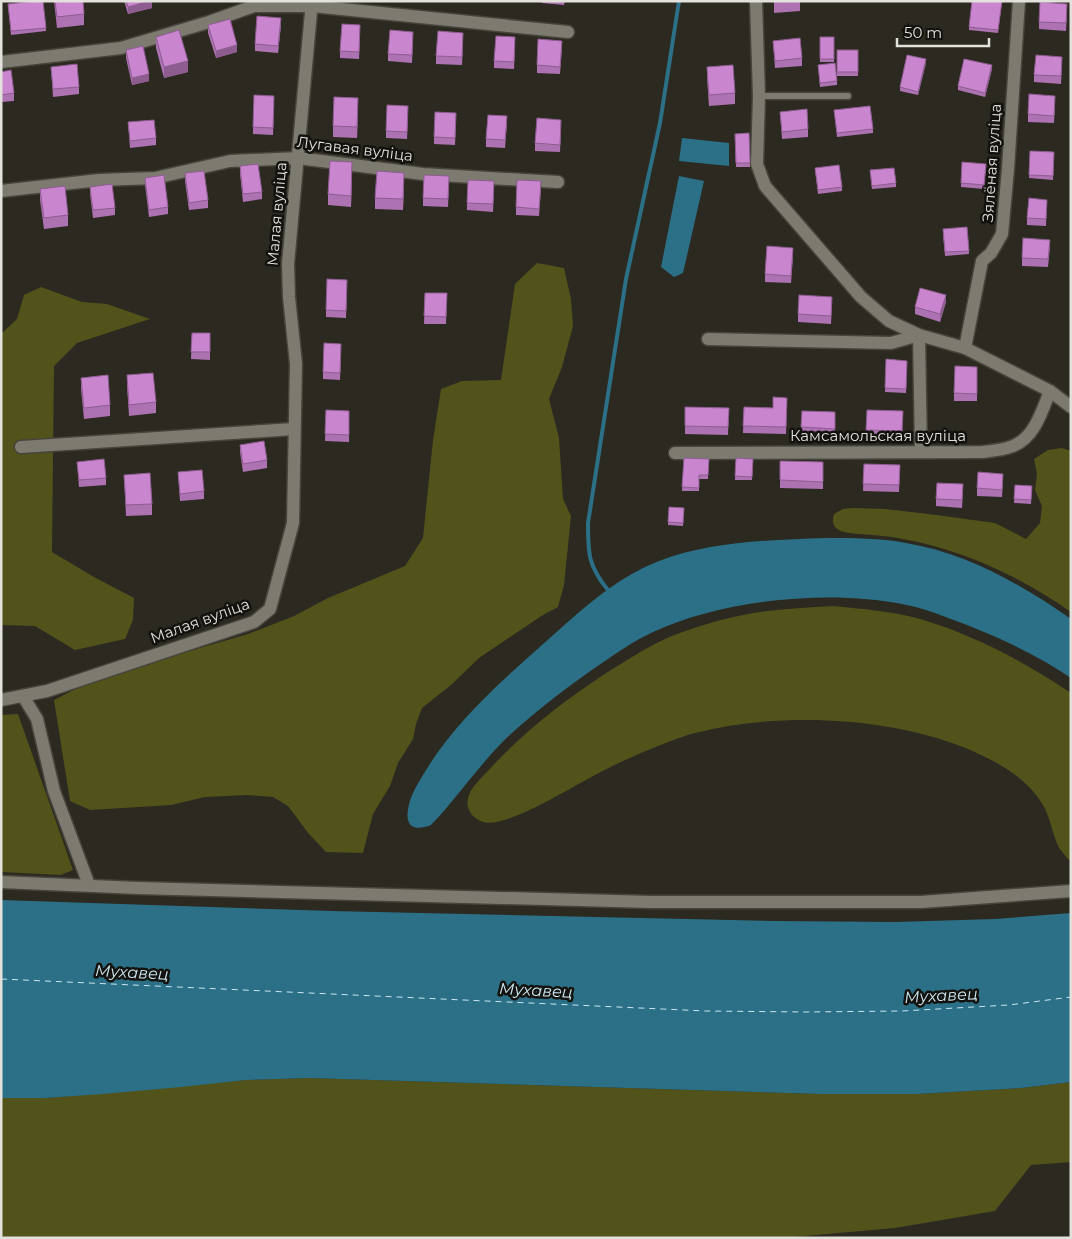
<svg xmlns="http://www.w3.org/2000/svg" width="1072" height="1239" viewBox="0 0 1072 1239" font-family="Montserrat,sans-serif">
<rect width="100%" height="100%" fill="#2c2920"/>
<g fill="#51531b">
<path d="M537,263L564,268L571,299L573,326L562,367L549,399L559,438L563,499L571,516L564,585L558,607L543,615L519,631L479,658L451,685L422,708L416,724L413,739L398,763L390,786L373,814L363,853L326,852L309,834L288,806L273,797L247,795L205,797L171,805L90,810L70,801L54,700L97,678L248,634L294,616L328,598L405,566L423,538L433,440L441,389L462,381L501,380L515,284Z"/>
<path d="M41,287L82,302L107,304L150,319L77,343L54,366L52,552L94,577L134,598L133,620L125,639L75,650L35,626L1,625V334L17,319L24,295Z"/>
<path d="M1062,448L1071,451V612C1021,577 964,550 903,539C888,536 873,535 858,534C852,533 844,533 839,530C832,526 832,520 834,514L843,509L853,508L885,509L929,514L995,523L1026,539L1040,523L1042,506L1035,490L1037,474L1034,459L1048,450Z"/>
<path d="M833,606C862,609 892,611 920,619C974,635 1025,662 1071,693V862C1067,858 1063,853 1060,849C1055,841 1053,831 1050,822C1047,810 1039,797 1030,788C1012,769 987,757 963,747C884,716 777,712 695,733C686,735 677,739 668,742C640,753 612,765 586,780C563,792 506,828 483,822C471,818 464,807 469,795C472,787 480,779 486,773C520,735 561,703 603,675C624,662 645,648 667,638C691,628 718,620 743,615C773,609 803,608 833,606Z"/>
<path d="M18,714L73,870L61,875L1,872V715Z"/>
<path d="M309,1078L820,1094H917L1021,1088L1071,1082V1162L1031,1165L995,1211L895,1228L782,1238H1V1098H45L246,1080Z"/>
</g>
<g fill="#2b7086">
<path d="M682,138L729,143V166L679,161Z"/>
<path d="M679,176L704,181L683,273L674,277L661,267Z"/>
<path d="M826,538C853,538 880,538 906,543C966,553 1021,584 1071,619V678C1039,656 1002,639 967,625C946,617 924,608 902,604C827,589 720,600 651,633C634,641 618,652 602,663C571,684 541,707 513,732C482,760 460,795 431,825C416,831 405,828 408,810C409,798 417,785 423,775C453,724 498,684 542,645C577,614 614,578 659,561C711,541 771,540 826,538Z"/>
<path d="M1,900L332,911L774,921L895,922L995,919L1071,913V1082L1021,1088L917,1094H820L309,1078L246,1080L181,1087L103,1094L45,1098H1Z"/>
</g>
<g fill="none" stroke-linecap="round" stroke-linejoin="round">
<path stroke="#2b7086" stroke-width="4" d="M608,590C588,566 588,553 588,523L626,279L660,123L679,1"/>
<path stroke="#cce7f1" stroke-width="1" stroke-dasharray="6 5" stroke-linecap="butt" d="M1,979L706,1011L804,1012L902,1011L1009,1005L1071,997"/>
<g stroke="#46443b" stroke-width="9">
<path id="lane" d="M759,96H848"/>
</g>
<g stroke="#46443b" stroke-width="15">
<g id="street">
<path d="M756,1L759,96L757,164L765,186L861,297L889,321L919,335L965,348L1050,391L1071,407"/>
<path d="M1,62L121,48L209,22L254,6H312L568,32"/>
<path d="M1,191L99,180L155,178L230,161L298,158L423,174L558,182"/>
<path d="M708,339L891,343L919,335L921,452"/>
<path d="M965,348L982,261L991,253L1002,234L1008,169L1019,1"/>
<path d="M21,447L294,429"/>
<path d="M675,453L982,452C992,451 1003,450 1013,446C1035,437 1042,411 1050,391"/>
<path d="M23,696L37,719L54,791L89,885"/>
<path d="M1,700L47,691L254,622L270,609L293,523L296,364L289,297L288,264L312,1"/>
<path d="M1,882L138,888L651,902H921L1071,891"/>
</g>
</g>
<use href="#lane" stroke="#7d7a70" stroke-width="6"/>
<use href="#street" stroke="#7d7a70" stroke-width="12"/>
</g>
<g fill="#ad72b1">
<path d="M54,1H83L84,14V25L57,28Z"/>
<path d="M124,1H152V8L128,14Z"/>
<path d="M542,1H565L564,5L542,3Z"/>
<path d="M774,1H800V11L774,13Z"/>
<path d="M1002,1L998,33L969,30V27Z"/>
<path d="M8,4L46,28V31L11,35Z"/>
<path d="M1067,11L1066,31L1039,29V22Z"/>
<path d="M208,25L237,52L216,58L208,33Z"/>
<path d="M281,25L278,53L255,51V44Z"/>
<path d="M360,33L359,59L340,58V51Z"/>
<path d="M156,37L188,72L164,78L156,48Z"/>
<rect x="820" y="37" width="14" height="25"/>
<path d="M413,39L412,63L388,61V54Z"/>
<path d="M463,40L462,65L436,64V56Z"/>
<path d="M773,41L802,58V66L775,68Z"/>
<path d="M515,44L514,69L494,68V61Z"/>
<path d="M562,48L560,74L537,73V65Z"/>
<path d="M126,50L149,81L132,85L126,58Z"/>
<rect x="837" y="50" width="21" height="26"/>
<path d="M926,63L918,95L900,91V87Z"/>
<path d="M1062,64L1061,84L1034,82V75Z"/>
<path d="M818,65L837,81V85L820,87Z"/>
<path d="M51,67L79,87V94L53,97Z"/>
<path d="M707,67L735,93V104L709,106L707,78Z"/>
<path d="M992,69L985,97L958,90V86Z"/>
<path d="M1,72L14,93V101L1,102Z"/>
<path d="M274,103L273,135L253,134V127Z"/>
<path d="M1055,103L1054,123L1028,122V114Z"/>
<path d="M358,109L357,138L333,137V126Z"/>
<path d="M834,110L873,129V133L837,137Z"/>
<path d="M780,112L808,129V137L782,139Z"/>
<path d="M408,113L407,139L386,138V131Z"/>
<path d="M456,120L455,145L434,144V137Z"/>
<path d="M128,122L156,138V145L130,148Z"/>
<path d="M507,124L505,148L486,147V139Z"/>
<path d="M561,127L560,152L535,151V143Z"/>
<path d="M749,133L750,167H736L735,134Z"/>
<path d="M1030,151L1054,152L1053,180L1029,178Z"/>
<path d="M240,166L262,192V199L243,202L240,174Z"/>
<path d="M986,167L984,189L961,187V183Z"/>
<path d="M815,168L842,187V191L818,194Z"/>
<path d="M870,170L896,183V187L872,189Z"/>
<path d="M185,173L208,200V208L189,210L185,181Z"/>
<path d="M352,174L351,207L328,205V194Z"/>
<path d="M145,178L168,207V214L149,217L145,185Z"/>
<path d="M449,183L448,207L423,206V198Z"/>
<path d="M404,184L403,210L375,209V198Z"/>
<path d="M90,187L115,208V215L93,218L90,194Z"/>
<path d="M494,188L493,212L467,210V203Z"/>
<path d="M40,189L68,215V226L44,229L40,200Z"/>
<path d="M541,189L539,216L516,215V207Z"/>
<path d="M1047,200L1046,226L1027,225V218Z"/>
<path d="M943,232L969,251V254L945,256Z"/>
<path d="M1050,247L1048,267L1022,266V258Z"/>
<path d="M793,256L791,283L765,282V274Z"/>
<path d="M347,287L346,318L326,317V310Z"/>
<path d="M425,293H447L446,324H424Z"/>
<path d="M946,302L940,322L915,314V307Z"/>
<path d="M832,305L831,324L798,322V314Z"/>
<path d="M192,333H210V360L191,359Z"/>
<path d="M341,352L340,380L323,379V372Z"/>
<path d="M886,359L907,361L906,393L885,392Z"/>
<path d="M977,367V401H954V393Z"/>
<path d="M127,375L156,402V413L129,416L127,386Z"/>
<path d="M81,378L110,405V416L84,419L81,389Z"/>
<path d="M787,398L786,434L743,433L744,407L773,408Z"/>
<path d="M685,407L729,408L728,435L685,434Z"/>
<path d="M326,410L349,411V442L325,441Z"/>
<path d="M867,410L903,411L902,438L866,437Z"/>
<path d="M802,411L835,412V432L801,431Z"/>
<path d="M240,445L267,460V468L243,472L240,452Z"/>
<path d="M684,458L709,459L708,479H699V491H682Z"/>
<path d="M736,458L753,459L752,480H735Z"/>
<path d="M780,461L823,462V489L780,488Z"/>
<path d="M77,462L106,478V485L79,487Z"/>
<path d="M864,464L900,465L899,492L863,491Z"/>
<path d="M178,472L204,491V499L180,501Z"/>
<path d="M124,475L152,504V515L126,516Z"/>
<path d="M1003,481L1002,497L977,496V488Z"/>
<path d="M1015,485L1032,486L1031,504L1014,503Z"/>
<path d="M963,491L962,508L936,506V499Z"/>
<path d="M669,507L684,508L683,526L668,525Z"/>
</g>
<g fill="#8d5d90">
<path d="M149,1H152V8L128,14V7Z"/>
<path d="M281,18V25L278,53V46Z"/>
<path d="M237,45V52L216,58V51Z"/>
<path d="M926,59V63L918,95V92Z"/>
<path d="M188,61V72L164,78V67Z"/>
<path d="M992,65V69L985,97V93Z"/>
<path d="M149,74V81L132,85V78Z"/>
<path d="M358,98V109L357,138V127Z"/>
<path d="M352,162V174L351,207V196Z"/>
<path d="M404,173V184L403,210V199Z"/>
<path d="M946,295V302L940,322V314Z"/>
</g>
<g fill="#c985ce" stroke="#8d5d90">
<path d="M34,1H43L46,28L11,31L8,4Z"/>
<path d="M55,1H83L84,14L57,17Z"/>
<path d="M126,1H149L128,7Z"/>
<path d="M972,1H1002L998,30L969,27Z"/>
<path d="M1040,2L1067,4L1066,23L1039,22Z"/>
<path d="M257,16L281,18L278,46L255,44Z"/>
<path d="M230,19L237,45L216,51L208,25Z"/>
<path d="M342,24L360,25L359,52L340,51Z"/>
<path d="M179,30L188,61L164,67L156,37Z"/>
<path d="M390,30L413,32L412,55L388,54Z"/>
<path d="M438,31L463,33L462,57L436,56Z"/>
<path d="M496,36L515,37L514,62L494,61Z"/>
<rect x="820" y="37" width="14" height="22"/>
<path d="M800,38L802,58L775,61L773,41Z"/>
<path d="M538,39L562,41L560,67L537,65Z"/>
<path d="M143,46L149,74L132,78L126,50Z"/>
<rect x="837" y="50" width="21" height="22"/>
<path d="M907,55L926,59L918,92L900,87Z"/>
<path d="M1036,55L1062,57L1061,76L1034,75Z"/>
<path d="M964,59L992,65L985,93L958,86Z"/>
<path d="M835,63L837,81L820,83L818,65Z"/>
<path d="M77,64L79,87L53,89L51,67Z"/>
<path d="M733,65L735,93L709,95L707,67Z"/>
<path d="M11,70L14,93L1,95V72Z"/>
<path d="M1029,94L1055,96L1054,116L1028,114Z"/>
<path d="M254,95L274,96L273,128L253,127Z"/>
<path d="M334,97L358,98L357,127L333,126Z"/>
<path d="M387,105L408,106L407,132L386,131Z"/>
<path d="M870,106L873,129L837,133L834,110Z"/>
<path d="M807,109L808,129L782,132L780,112Z"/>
<path d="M435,112L456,113L455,138L434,137Z"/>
<path d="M488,115L507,116L505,140L486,139Z"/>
<path d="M537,118L561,120L560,145L535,143Z"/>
<path d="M154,120L156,138L130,141L128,122Z"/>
<path d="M749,133L750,163H736L735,134Z"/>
<path d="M1030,151L1054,152L1053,176L1029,175Z"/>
<path d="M330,161L352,162L351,196L328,194Z"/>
<path d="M962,162L986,164L984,185L961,183Z"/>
<path d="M258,164L262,192L243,194L240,166Z"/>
<path d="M839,165L842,187L818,190L815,168Z"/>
<path d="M894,168L896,183L872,186L870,170Z"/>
<path d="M204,171L208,200L189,203L185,173Z"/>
<path d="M377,171L404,173L403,199L375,198Z"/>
<path d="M164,175L168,207L149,210L145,178Z"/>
<path d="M424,175L449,176L448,199L423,198Z"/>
<path d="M468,180L494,181L493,204L467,203Z"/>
<path d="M517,180L541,181L539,209L516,207Z"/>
<path d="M112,184L115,208L93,210L90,187Z"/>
<path d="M65,186L68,215L44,218L40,189Z"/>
<path d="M1029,198L1047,200L1046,219L1027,218Z"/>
<path d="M967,227L969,251L945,252L943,229Z"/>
<path d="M1023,238L1050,240L1048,259L1022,258Z"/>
<path d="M767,246L793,248L791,276L765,274Z"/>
<path d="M327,279L347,280L346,311L326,310Z"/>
<path d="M920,288L946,295L940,314L915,307Z"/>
<path d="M425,293H447L446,317L424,316Z"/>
<path d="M799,295L832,297L831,316L798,314Z"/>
<path d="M192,333H210V352H191Z"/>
<path d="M324,343L341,344L340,373L323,372Z"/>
<path d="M886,359L907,361L906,389L885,388Z"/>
<path d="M955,366L977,367V394L954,393Z"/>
<path d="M153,373L156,402L129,405L127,375Z"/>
<path d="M108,375L110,405L84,408L81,378Z"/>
<path d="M773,397L787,398L786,427L743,426L744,407L773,408Z"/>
<path d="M685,407L729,408L728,427L685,426Z"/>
<path d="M326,410L349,411V435L325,434Z"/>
<path d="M867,410L903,411L902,431L866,430Z"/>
<path d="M802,411L835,412V429L801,427Z"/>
<path d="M264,441L267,460L243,464L240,445Z"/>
<path d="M684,458L709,459L708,475H699V488L682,487Z"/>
<path d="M736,458L753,459L752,477L735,476Z"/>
<path d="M104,459L106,478L79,480L77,462Z"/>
<path d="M780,461L823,462V482L780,480Z"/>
<path d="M864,464L900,465L899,485L863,484Z"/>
<path d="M202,470L204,491L180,494L178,472Z"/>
<path d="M978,472L1003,474L1002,490L977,488Z"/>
<path d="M150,473L152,504L126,505L124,475Z"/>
<path d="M937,483L963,484L962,500L936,499Z"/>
<path d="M1015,485L1032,486L1031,500L1014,499Z"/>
<path d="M669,507L684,508L683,523L668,522Z"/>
</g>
<g text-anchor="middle" stroke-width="5" stroke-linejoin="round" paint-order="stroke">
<g font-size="15" fill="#e3e1db" stroke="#13120e">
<text transform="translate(355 149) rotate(7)" y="5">Лугавая вуліца</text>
<text transform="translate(992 163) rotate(-86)" y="5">Зялёная вуліца</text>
<text transform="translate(277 214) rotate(-85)" y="5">Малая вуліца</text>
<text x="878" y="441">Камсамольская вуліца</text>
<text transform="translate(200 621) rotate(-20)" y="5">Малая вуліца</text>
</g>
<g font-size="16" font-style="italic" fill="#cce7f1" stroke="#13120e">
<text transform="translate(132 972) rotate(3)" y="6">Мухавец</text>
<text transform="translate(536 990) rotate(3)" y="6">Мухавец</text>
<text transform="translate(941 995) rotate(-3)" y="6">Мухавец</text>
</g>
</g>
<rect width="1072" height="1239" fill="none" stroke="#e3e1db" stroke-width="5"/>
<path d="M897 38v8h92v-8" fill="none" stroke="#e3e1db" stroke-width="2.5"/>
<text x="904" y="38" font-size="15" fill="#e3e1db" stroke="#13120e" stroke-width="4" paint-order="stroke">50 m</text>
</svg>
